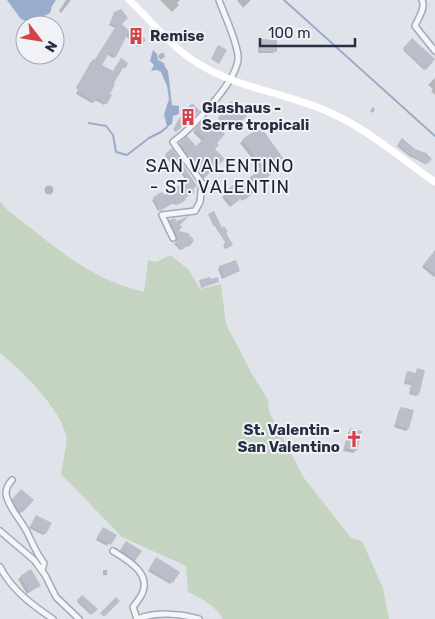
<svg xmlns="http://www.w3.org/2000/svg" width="435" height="619" viewBox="0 0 435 619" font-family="Rubik,sans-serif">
<rect width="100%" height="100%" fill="#e1e3ea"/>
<path fill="#c4d4c1" d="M0,202L9,211C53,245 88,279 144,292L148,260L156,262L170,255L188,269L200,289L221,284L226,324L252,374L268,400L269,412L304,478L351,538L362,541L383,588L389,619H223C216,606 201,598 188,592L186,566L122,537L61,474C62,464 68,444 66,435C59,407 22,371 0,353Z"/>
<g fill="#9aaccb">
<path d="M7,0H56L52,6L50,13L31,23L21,19Z"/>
<path d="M153,50L157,54L158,60L164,63L165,67L168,71L172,105L179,106V114L173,116L172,124L167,127L164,114L169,99L167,86L161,72L157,70L151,71L154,65L150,61Z"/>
</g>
<g fill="#0003">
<path d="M66,0H71L61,13L59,11Z"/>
<path d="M160,0H180L177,3L179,5L172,12Z"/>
<path d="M237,0H251L243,8Z"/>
<path d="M115,13L120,24L129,32L144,40L137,47L125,35L115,57L113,58L107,54L100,65L113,73L119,61L125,67L120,69L112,83L106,103L104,105L95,100L92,103L76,94L78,89L76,88L91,62L93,60L94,61L115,28L109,25Z"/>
<path d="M261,40L275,51L273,53H258L259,42Z"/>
<path d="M412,40L434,60L424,70L403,50Z"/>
<path d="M161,53H164L165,57L160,60L158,56Z"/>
<path d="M435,78V95L431,91L433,89L428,85Z"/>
<path d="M231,102L246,116L238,124L235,121L230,126L228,124L226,126L218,118Z"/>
<path d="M373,107L375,109L373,113L370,111Z"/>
<path d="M206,118L215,143L214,149L223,159L201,180L177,146L187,138L196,148L202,141L193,132Z"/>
<path d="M260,128L285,162L251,190L253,192L242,201L240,198L230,207L222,197L233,187L237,191L261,170L240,143Z"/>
<path d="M402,140L414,150L430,159L425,164L409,156L397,146Z"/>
<path d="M172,150L195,186L192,189V193L175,205L173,203L158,211L152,200L162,194L163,197L187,182L177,167L171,171L169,167L172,165L165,155Z"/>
<circle cx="49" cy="190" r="4.5"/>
<path d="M209,215L225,233L230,246L225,249L223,245L226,243L214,225L213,226Z"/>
<path d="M170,221L178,225L176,231L189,245L188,247L186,246L180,250L174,244L177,241L168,223Z"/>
<path d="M435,251V276L434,277L422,267Z"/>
<path d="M220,267L239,271L222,279L218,269Z"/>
<path d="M418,369V394L416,396L409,394L411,385L404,384L406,374L408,372L415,374Z"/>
<path d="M401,408L408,429L406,431L394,427L399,410Z"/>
<path d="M351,430L356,450L353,453L343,451L348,433Z"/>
<path d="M21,490L32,500L19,514L11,502Z"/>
<path d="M36,517L45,533L43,535L29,528Z"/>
<path d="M101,531L115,535L107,546L96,540Z"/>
<path d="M124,545L134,560L132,562L119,553Z"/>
<path d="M154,561L172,582L170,584L148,571Z"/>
<rect x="103" y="570" width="4" height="5"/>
<path d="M31,571L37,587L27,594L18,579Z"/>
<path d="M82,596L96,609L91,615L77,602Z"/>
</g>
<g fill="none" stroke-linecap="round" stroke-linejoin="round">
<g stroke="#9aaccb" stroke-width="2">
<path d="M284,0L435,136"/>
<path d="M89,123L106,126L113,135L116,152L127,155L149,138L161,132L167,127"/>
</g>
</g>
<g fill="#bbbeca">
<path d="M121,9L128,18L122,24L129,31L134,26L146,40L139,46L128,33L116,57L109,53L102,65L113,71L121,58L128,63L126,68H123L114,83L115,84L110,94L112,95L107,104L97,98L95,102L77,92L79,87L77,86L93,59L95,60L116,26L110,23L114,12Z"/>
<path d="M412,38L435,59L426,70L403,48Z"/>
<path d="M260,39L277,40V52L260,51Z"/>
<path d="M218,45L227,50L219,64L211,59Z"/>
<path d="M231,101L247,116L241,122L238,119L233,124L231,123L229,125L219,116Z"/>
<path d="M192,103L200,111L176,132L173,130L178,120Z"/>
<path d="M206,117L225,134L217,143L219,145L215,149L225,159L204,178L179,143L187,136L196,146L204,138L195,129Z"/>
<path d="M260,126L286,162L252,190L254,192L245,200L243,197L233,205L223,194L233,185L237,189L262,167L242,140Z"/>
<path d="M402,138L415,149L426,153L432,159L427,164L410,155L398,144Z"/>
<path d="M172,148L197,186L193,189L195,192L185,198L186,200L177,205L175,202L160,211L153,197L162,192L164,195L188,180L179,167L173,171L169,165L173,163L166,153Z"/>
<path d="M214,211L222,228L224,226L228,232L226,233L233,245L226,249L224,243L226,242L215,225L214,226L208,214Z"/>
<path d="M189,216L180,225L182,227L179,231L188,233L194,240L190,246L188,245L182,250L175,242L178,238L169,220L175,218L176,221Z"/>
<path d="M435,250V274L423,265Z"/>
<path d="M236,260L240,271L224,278L219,266Z"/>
<path d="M210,277L211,279L218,277L219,282L201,288L199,280Z"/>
<path d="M417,368L425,370L419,395L410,392L412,383L405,382L407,371L416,373Z"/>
<path d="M401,407L414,410L409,429L395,425Z"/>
<path d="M350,428L362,431L357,451L345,448Z"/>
<path d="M21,489L34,500L22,513L17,508L12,499Z"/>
<path d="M36,515L52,523L46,534L30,526Z"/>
<path d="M103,527L117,535L111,545L97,537Z"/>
<path d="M126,541L142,551L135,561L120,550Z"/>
<path d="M156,557L180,572L173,583L149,569Z"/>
<path d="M31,569L41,586L29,592L20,576Z"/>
<path d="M82,595L98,609L93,614L77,600Z"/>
<path d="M116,597L120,601L104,617L100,613Z"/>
</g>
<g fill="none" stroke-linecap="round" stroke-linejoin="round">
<g stroke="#a6a9b4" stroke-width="8">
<g id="minor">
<path d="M422,0C426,8 418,18 415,26L435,51"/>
<path d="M173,238L162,215L195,211L200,202L202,183L173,142C192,128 241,78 238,55C235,36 225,17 219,0"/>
<path d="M12,480C8,484 6,488 6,494C8,507 21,520 27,532C32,542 36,553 44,563L42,570"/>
<path d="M0,531L34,560L45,575L56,597L79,619"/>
<path d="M113,551C126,559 152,573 142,594C140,598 136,603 133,607L137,619"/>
<path d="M0,567C12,590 32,605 53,619"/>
<path d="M137,619C155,612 180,613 199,619"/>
</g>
</g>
<use href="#minor" stroke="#f4f5f8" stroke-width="5"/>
<path stroke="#fff" stroke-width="7" d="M129,0C153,22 170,47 199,64C239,89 288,93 331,113C369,130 400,158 435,182"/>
</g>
<defs>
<g id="building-bare" transform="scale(1.35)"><path d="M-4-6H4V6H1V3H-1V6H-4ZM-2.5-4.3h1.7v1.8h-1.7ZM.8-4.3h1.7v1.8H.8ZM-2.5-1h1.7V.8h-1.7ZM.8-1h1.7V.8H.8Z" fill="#d34246" stroke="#f0f2f7" stroke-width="2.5" paint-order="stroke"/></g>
<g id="church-bare" transform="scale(1.35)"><path d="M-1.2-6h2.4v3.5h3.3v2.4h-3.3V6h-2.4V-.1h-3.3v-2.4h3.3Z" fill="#d34246" stroke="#f0f2f7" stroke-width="2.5" paint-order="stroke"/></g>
</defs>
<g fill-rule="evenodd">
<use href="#building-bare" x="136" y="36"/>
<use href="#building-bare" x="188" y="117"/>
<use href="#church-bare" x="354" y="439"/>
</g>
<g text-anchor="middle" stroke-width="4" stroke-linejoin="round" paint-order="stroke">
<g font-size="15" font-weight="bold" fill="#282f42" stroke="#f0f2f7" text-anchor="start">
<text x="150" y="41">Remise</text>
<text x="202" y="113">Glashaus -<tspan x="202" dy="17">Serre tropicali</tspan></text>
<text x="340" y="435" text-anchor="end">St. Valentin -<tspan x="340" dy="17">San Valentino</tspan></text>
</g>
<g font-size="18" letter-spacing="1" fill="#1b2033" stroke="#f0f2f7">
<text x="220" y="172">SAN VALENTINO<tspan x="220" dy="21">- ST. VALENTIN</tspan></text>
</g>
</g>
<g transform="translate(40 40) rotate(121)"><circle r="24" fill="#f0f2f7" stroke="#a0a4af"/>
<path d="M0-4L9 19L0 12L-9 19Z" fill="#d34246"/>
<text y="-8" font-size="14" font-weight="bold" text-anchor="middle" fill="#282f42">N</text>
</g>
<path d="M260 38v8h95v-8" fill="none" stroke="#282f42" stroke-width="2.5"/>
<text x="268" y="38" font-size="15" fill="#282f42" stroke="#f0f2f7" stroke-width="4" paint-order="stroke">100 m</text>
</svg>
